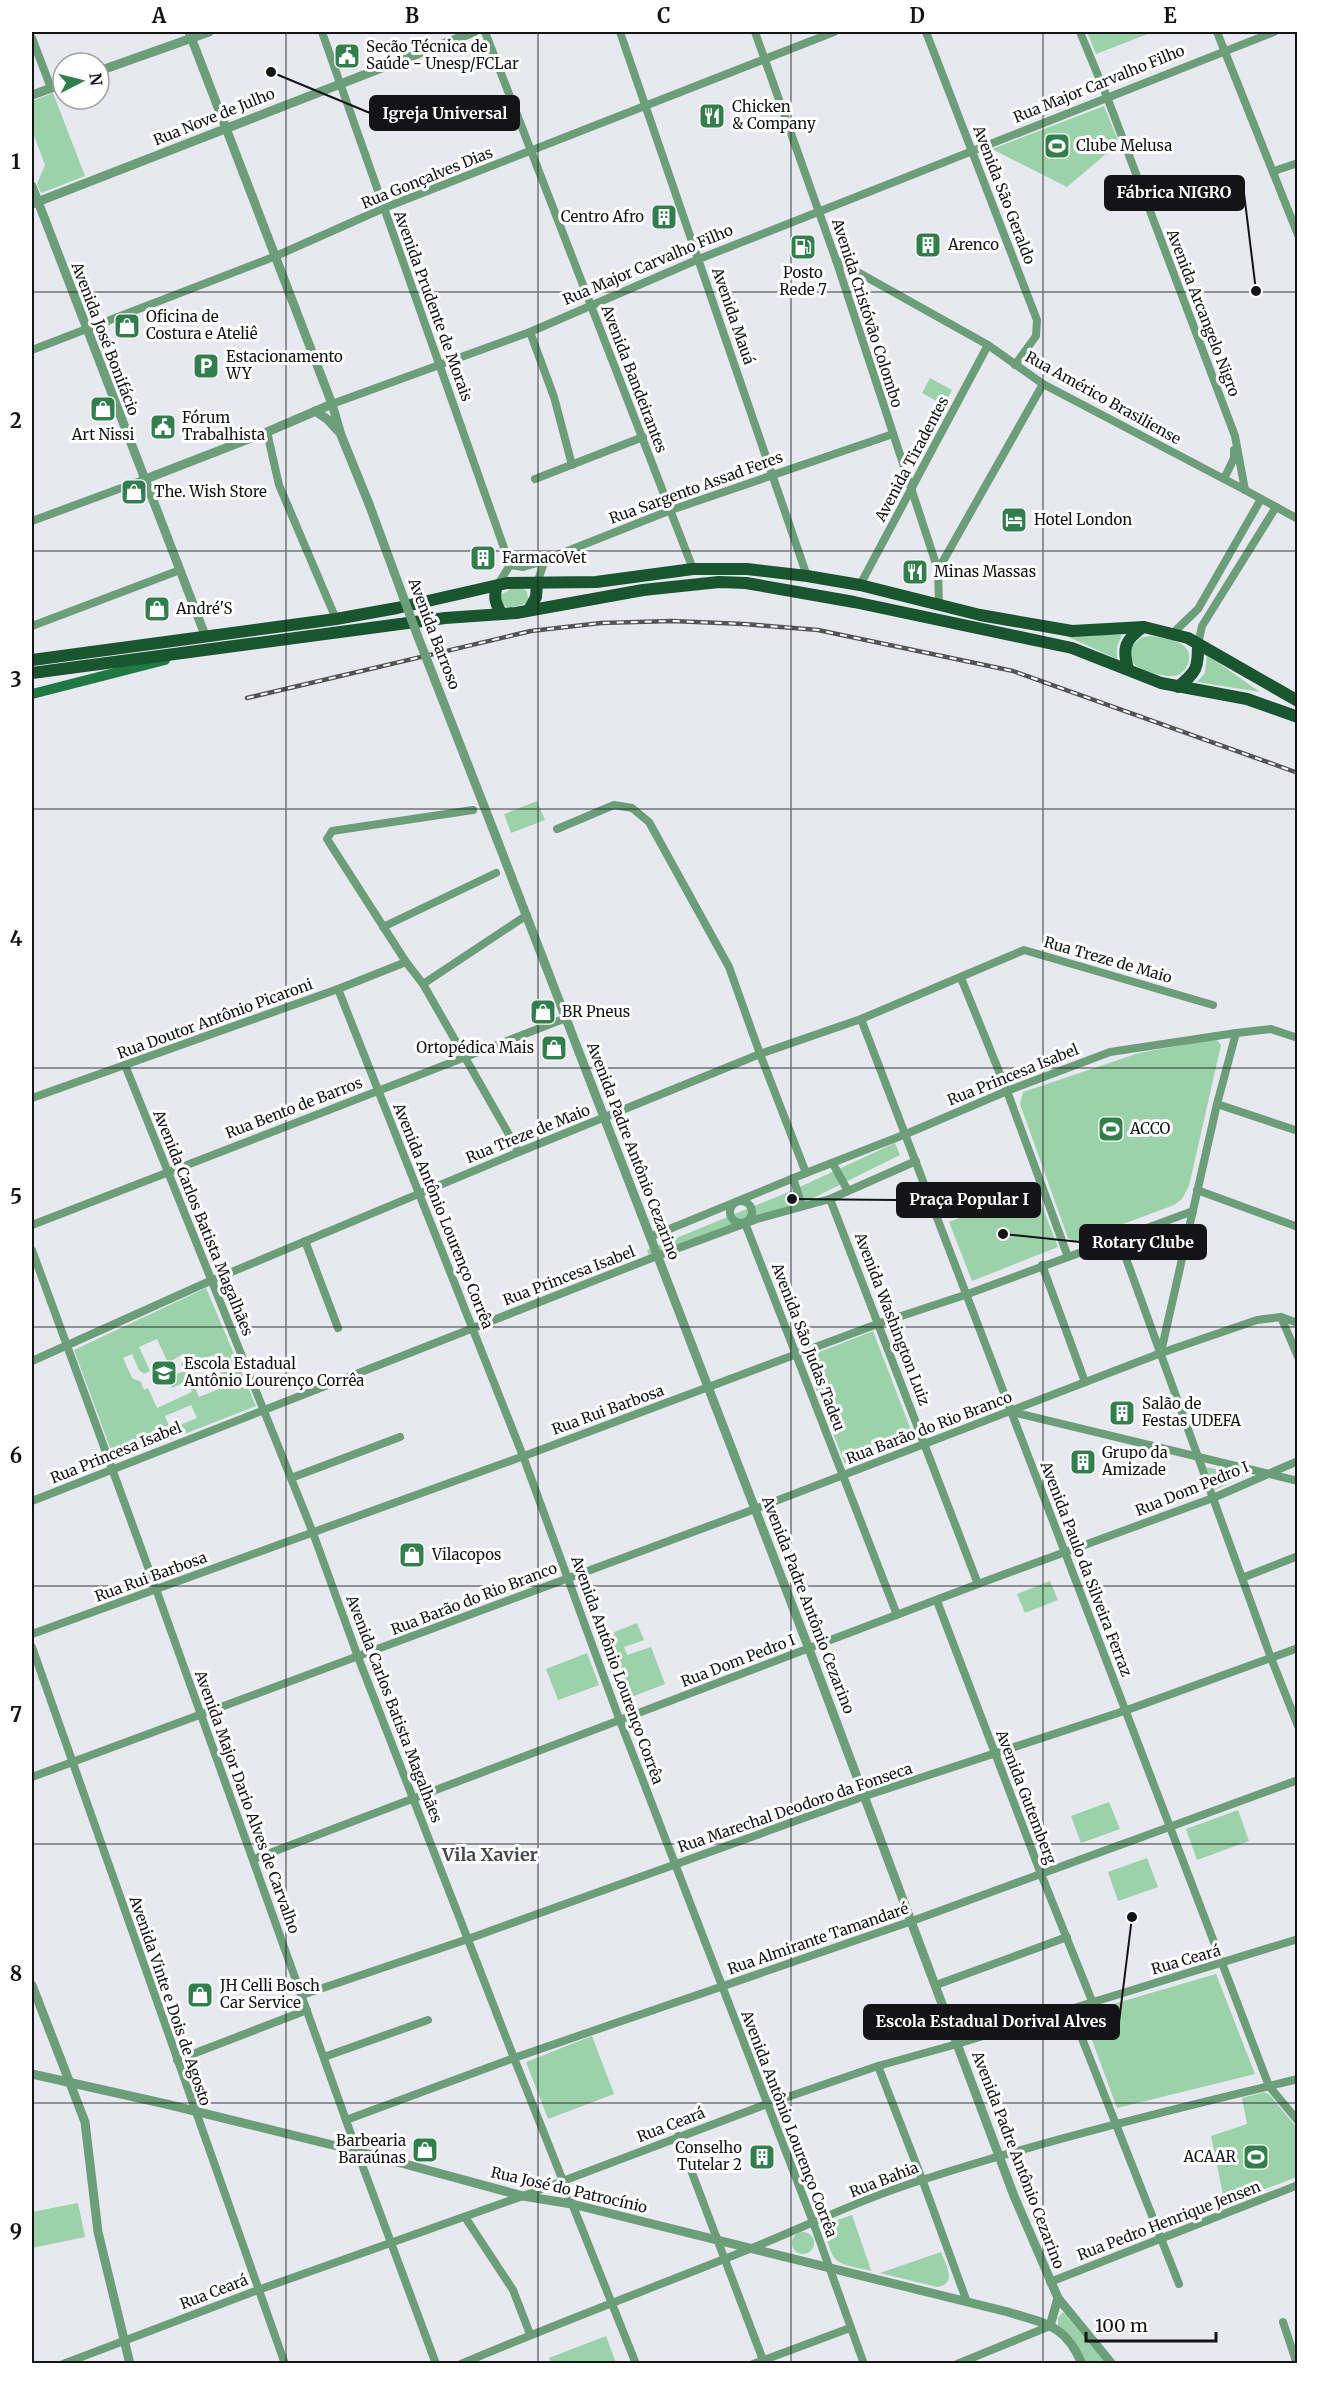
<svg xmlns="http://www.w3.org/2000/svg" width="1329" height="2395" viewBox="0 0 1329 2395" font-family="Merriweather,serif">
<rect width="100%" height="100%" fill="#e8e8f1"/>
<g fill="#9bd2a9" fill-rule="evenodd">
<path d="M1087,32H1153L1096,54Z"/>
<path d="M53,93L85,176L41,193L37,184L45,165L32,130V101Z"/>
<path d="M1104,106L1119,143L1067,187L992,149Z"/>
<path d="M930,378L952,390L944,405L922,393Z"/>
<path d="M511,589H523L527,591L528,600L526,604L509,608L502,604L501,595Z"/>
<path d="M1064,635H1122L1117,646V659Z"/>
<path d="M1151,636C1165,639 1192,640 1189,660C1188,666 1184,672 1178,675C1169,679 1136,671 1132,661C1130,657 1131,651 1131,647L1142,637Z"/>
<path d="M1207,655L1260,692L1197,682L1205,673Z"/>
<path d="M537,801L545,820L511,833L504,814Z"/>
<path d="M1216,1039L1221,1045L1189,1186L1182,1199L1174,1205L1075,1242L1068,1238L1020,1104L1023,1092L1139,1053Z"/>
<path d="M895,1143L900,1155L797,1206L650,1259L647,1250L791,1191Z"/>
<path d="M1035,1188L1058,1247L972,1281L949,1222Z"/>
<path d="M206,1288L256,1406L115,1461L74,1350ZM157,1339L168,1363L183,1354L187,1359L181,1364L184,1371L168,1378L172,1388L187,1381L192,1392L157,1408L148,1388L144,1390L141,1382L132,1378L123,1358L132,1354L139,1370L144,1374L150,1371L139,1347ZM213,1355L226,1386L199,1397L186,1367ZM191,1405L197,1418L170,1429L165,1416Z"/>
<path d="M873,1331L914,1438L845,1464L804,1358Z"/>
<path d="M1206,1467L1245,1475L1215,1490Z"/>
<path d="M1050,1581L1058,1600L1025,1613L1017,1594Z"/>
<path d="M637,1623L644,1640L624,1647L627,1655L651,1647L665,1684L621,1701L598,1641L615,1635L614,1632Z"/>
<path d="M587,1653L599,1685L558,1700L546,1669Z"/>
<path d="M1109,1802L1120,1829L1081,1843L1071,1816Z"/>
<path d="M1238,1810L1249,1841L1197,1860L1186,1829Z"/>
<path d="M1147,1858L1158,1887L1118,1901L1108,1872Z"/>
<path d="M1216,1974L1255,2074L1117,2108L1082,2013Z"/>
<path d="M592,2036L614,2094L548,2119L526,2062Z"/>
<path d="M1264,2092L1270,2095L1297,2128V2177L1225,2204L1211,2136L1247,2124L1242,2098Z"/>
<path d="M78,2203L85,2237L32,2248V2212Z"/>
<path d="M852,2215L871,2270V2271C861,2268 848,2267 839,2262C833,2258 831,2252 829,2246C821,2223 832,2222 852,2215Z"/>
<circle cx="803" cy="2243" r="11"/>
<path d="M941,2252C946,2265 958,2284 937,2287L880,2273Z"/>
<path d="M1063,2312L1106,2363H1085L1073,2339L1058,2326V2318Z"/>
<path d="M606,2336L616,2363H551L549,2358Z"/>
</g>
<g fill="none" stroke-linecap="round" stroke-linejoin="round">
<g stroke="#6b9e79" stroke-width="8">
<path d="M322,32L510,565"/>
<path d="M485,32L693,569"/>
<path d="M620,32L807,576"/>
<path d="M755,32L836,260L938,570L939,606"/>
<path d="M926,32L1037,320L1036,336L1015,365"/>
<path d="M1080,32L1107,97L1235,436L1245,490"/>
<path d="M1217,32L1298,235"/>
<path d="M32,38L51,88"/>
<path d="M1274,171L1298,163"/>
<path d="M836,260L988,345L1043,384L1245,490L1298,519"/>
<path d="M530,332L554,397L572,465"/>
<path d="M32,350L276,256L384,208L834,32"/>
<path d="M332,404L530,332L699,259L1274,32"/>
<path d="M267,432L279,485L336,619"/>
<path d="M535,479L643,437"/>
<path d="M1224,479L1234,458V450"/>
<path d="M32,521L143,480"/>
<path d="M510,565L523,567L537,563L671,510L893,434"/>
<path d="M938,570L1043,384"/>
<path d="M537,583L545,560"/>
<path d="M860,585L988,345"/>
<path d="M497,586L510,565"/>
<path d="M32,626L180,570"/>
<path d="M1173,633L1198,609L1261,499"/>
<path d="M1198,644L1202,626L1276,507"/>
<path d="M473,810L332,831L327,839L406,962L423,984L519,1152"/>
<path d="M557,829L614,805L632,808L649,822L729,967L760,1054L806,1173"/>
<path d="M383,927L496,873"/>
<path d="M961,978L1007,1091L1068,1257"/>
<path d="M423,984L527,915"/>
<path d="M338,989L523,1456L620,1721L813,2222L864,2364"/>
<path d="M861,1019L1269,2086L1298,2121"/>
<path d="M125,1065L313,1533L358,1657L514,2058L636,2364"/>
<path d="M32,1098L338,989L406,962"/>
<path d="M1217,1104L1298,1131"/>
<path d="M833,1164L848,1191"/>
<path d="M793,1178L802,1206"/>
<path d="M1197,1190L1298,1227"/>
<path d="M830,1199L978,1584"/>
<circle cx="741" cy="1212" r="11"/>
<path d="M745,1223L897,1615"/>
<path d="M32,1225L566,1018"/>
<path d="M650,1237L806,1173L906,1134L1007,1091L1110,1052L1236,1033L1271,1029L1298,1038"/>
<path d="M1119,1239L1271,1658L1298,1726"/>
<path d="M305,1241L338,1328"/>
<path d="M32,1250L156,1589L357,2151L436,2364"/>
<path d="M1042,1265L1085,1382"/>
<path d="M1281,1317L1298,1357"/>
<path d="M1161,1352L1217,1104L1236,1033"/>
<path d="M32,1361L210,1281L519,1152L760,1054L861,1019L1024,950L1213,1005"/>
<path d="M1012,1412L1298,1481"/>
<path d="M291,1478L400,1437"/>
<path d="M32,1501L657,1256L757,1219L830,1199L916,1161"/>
<path d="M1242,1578L1298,1556"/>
<path d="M937,1601L1041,1874L1092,2001"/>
<path d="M32,1634L532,1453L880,1323L965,1295L1193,1211"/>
<path d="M32,1647L285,2364"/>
<path d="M32,1777L755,1509L1161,1353L1257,1320L1281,1317L1298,1323"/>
<path d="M254,1859L978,1584L1213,1498L1298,1461"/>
<path d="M936,1985L1067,1937"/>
<path d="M302,1995L468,1939L865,1796L1127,1710L1298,1648"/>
<path d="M1070,2008L1179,2284"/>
<path d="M324,2057L428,2020"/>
<path d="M177,2060L307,2010"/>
<path d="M878,2066L922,2179L967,2302"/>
<path d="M346,2120L514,2058L912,1921L1298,1780"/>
<path d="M678,2136L763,2360"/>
<path d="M465,2217L513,2290L530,2334"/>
<path d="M1050,2282L1298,2185"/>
<path d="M1283,2322L1297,2364"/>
<path d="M63,2364L258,2290L523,2196L767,2104L878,2066L957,2044L1298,1939"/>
<path d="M461,2364C557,2323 655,2287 752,2248C809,2225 866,2197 925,2179C1047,2140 1173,2109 1298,2079"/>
<path d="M753,2364L850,2328"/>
<path d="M957,2364L1050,2326"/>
</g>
<g stroke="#6b9e79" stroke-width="9">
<path d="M189,32L332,404L341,435L369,504"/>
<path d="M99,71L209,32"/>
<path d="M32,95L63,84"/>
<path d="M32,186L205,635"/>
<path d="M32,204L474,32"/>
<path d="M315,411L327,419L338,431"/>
<path d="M143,480L267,432L332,404"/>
<path d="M498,842L809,1649L1014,2196L1058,2298L1112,2364"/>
<path d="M32,1985L85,2122L98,2232L130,2364"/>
<path d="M32,2074L166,2104L357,2151L523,2196L572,2204L1008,2312C1046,2324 1065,2324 1082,2364"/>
<path d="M1050,2326L1058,2298"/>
</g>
<path stroke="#1f7943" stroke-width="10" d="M32,694L165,660"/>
<g stroke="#195630" stroke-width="12">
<path d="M497,586C493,597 496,605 502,614"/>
<path d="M529,610L536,597L537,583"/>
<path d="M32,660L336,619L397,608L507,583L596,582L693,569H747L807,576L860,585L980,615L1072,631L1144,627L1188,638L1298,701"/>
<path d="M1128,669C1122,648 1125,640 1143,627"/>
<path d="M32,673L445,618L516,613L643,590L719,582L746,583L854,602L1072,648L1161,683L1247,699L1298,717"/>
<path d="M1178,687C1197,671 1198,669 1198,644"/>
</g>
<g stroke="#545458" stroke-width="4.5">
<path id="rail" d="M247,698L531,631L601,623L672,621L744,624L818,630L1013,671L1298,773"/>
</g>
<use href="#rail" stroke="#fff" stroke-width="2" stroke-dasharray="7" stroke-linecap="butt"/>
<path stroke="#6b9e79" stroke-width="9" d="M369,504L418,637L498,842"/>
</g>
<path fill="none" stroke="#141417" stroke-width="1.5" stroke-opacity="0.55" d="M286,32V2364M538,32V2364M791,32V2364M1043,32V2364M32,292H1298M32,551H1298M32,809H1298M32,1068H1298M32,1327H1298M32,1586H1298M32,1844H1298M32,2103H1298"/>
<defs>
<g id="civic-square" transform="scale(1.35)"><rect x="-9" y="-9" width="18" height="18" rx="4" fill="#327e4d" stroke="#fff"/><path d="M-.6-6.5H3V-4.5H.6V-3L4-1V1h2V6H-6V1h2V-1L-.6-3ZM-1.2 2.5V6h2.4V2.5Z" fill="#fff"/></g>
<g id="restaurant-square" transform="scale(1.35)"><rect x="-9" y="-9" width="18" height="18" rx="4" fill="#327e4d" stroke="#fff"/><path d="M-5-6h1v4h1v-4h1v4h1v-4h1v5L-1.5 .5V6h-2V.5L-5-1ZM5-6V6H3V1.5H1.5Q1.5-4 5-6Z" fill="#fff"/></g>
<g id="stadium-square" transform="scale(1.35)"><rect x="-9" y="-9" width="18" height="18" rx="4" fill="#327e4d" stroke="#fff"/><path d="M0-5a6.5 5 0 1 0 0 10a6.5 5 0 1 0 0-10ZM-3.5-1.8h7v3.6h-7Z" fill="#fff"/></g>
<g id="building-square" transform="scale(1.35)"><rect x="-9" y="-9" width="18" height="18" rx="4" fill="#327e4d" stroke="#fff"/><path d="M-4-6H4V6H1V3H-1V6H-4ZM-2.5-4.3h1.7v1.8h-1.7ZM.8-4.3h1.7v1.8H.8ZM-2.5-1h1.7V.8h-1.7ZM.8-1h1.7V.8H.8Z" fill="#fff"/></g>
<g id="fuel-square" transform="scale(1.35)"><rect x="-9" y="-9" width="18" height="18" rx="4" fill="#327e4d" stroke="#fff"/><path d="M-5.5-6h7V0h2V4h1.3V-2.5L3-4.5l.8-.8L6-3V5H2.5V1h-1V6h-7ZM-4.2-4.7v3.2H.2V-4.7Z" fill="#fff"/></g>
<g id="shop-square" transform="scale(1.35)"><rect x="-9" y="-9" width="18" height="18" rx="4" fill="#327e4d" stroke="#fff"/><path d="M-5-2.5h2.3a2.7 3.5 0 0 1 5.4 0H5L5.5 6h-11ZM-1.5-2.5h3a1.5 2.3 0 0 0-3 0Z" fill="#fff"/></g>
<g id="parking-square" transform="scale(1.35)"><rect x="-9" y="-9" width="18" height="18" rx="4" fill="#327e4d" stroke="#fff"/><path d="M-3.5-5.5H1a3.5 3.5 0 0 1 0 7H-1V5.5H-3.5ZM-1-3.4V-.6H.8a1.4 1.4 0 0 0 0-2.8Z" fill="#fff"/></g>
<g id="hotel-square" transform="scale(1.35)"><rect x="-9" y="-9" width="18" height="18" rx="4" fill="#327e4d" stroke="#fff"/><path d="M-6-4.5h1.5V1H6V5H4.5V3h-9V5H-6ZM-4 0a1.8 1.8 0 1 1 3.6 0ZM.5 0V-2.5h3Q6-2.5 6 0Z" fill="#fff"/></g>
<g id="school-square" transform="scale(1.35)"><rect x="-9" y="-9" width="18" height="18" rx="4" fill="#327e4d" stroke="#fff"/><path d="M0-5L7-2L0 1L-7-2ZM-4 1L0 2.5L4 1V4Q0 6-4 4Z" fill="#fff"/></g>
</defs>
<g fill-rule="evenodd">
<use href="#civic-square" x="347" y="56"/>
<use href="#restaurant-square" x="712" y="116"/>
<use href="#stadium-square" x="1057" y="146"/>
<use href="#building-square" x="664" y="217"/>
<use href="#building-square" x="928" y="245"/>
<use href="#fuel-square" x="803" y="247"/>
<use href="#shop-square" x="127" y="326"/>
<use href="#parking-square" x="206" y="366"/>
<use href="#shop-square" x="103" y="409"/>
<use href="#civic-square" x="163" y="427"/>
<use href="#shop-square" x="134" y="492"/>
<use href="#hotel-square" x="1014" y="520"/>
<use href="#building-square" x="483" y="558"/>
<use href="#restaurant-square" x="915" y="572"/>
<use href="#shop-square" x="157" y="609"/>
<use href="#shop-square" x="543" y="1012"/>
<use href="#shop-square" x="554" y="1048"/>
<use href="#stadium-square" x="1111" y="1129"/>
<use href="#school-square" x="164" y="1373"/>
<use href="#building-square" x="1122" y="1413"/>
<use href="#building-square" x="1083" y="1462"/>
<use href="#shop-square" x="412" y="1555"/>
<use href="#shop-square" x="200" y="1995"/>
<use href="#shop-square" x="425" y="2150"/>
<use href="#building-square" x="762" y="2157"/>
<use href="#stadium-square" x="1256" y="2157"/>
</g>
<g text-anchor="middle" stroke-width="6" stroke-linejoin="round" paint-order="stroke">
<g font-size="15" fill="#141417" stroke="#fff" text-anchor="start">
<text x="366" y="52">Seção Técnica de<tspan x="366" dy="17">Saúde - Unesp/FCLar</tspan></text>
<text x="732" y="112">Chicken<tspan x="732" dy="17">&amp; Company</tspan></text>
<text x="1076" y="151">Clube Melusa</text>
<text x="644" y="222" text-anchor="end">Centro Afro</text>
<text x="948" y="250">Arenco</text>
<text x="803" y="278" text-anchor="middle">Posto<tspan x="803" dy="17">Rede 7</tspan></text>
<text x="146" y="322">Oficina de<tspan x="146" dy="17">Costura e Ateliê</tspan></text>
<text x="226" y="362">Estacionamento<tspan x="226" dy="17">WY</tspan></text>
<text x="182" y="423">Fórum<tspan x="182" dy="17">Trabalhista</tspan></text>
<text x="103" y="440" text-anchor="middle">Art Nissi</text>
<text x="154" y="497">The. Wish Store</text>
<text x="1034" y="525">Hotel London</text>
<text x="502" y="563">FarmacoVet</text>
<text x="934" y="577">Minas Massas</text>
<text x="176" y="614">André'S</text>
<text x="562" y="1017">BR Pneus</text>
<text x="534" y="1053" text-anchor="end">Ortopédica Mais</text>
<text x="1130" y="1134">ACCO</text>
<text x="184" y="1369">Escola Estadual<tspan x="184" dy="17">Antônio Lourenço Corrêa</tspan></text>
<text x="1142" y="1409">Salão de<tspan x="1142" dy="17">Festas UDEFA</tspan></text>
<text x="1102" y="1458">Grupo da<tspan x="1102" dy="17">Amizade</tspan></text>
<text x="432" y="1560">Vilacopos</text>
<text x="220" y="1991">JH Celli Bosch<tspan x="220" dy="17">Car Service</tspan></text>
<text x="406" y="2146" text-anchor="end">Barbearia<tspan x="406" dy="17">Baraúnas</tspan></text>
<text x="742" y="2153" text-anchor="end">Conselho<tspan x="742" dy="17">Tutelar 2</tspan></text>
<text x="1236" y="2162" text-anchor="end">ACAAR</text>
</g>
<g font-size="15" fill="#141417" stroke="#fff">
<text transform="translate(1099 84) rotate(-22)" y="5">Rua Major Carvalho Filho</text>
<text transform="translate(214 117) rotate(-22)" y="5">Rua Nove de Julho</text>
<text transform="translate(427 178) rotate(-22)" y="5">Rua Gonçalves Dias</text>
<text transform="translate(1004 195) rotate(69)" y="5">Avenida São Geraldo</text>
<text transform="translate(648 265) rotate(-23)" y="5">Rua Major Carvalho Filho</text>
<text transform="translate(433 306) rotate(70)" y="5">Avenida Prudente de Morais</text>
<text transform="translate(867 313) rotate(72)" y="5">Avenida Cristóvão Colombo</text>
<text transform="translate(1203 313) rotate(69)" y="5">Avenida Arcangelo Nigro</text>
<text transform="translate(733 316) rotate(71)" y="5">Avenida Mauá</text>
<text transform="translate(105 339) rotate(69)" y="5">Avenida José Bonifácio</text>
<text transform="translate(634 379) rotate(69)" y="5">Avenida Bandeirantes</text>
<text transform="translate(1103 398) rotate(29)" y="5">Rua Américo Brasiliense</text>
<text transform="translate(912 459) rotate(-62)" y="5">Avenida Tiradentes</text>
<text transform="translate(696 488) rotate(-20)" y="5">Rua Sargento Assad Feres</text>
<text transform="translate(434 634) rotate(69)" y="5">Avenida Barroso</text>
<text transform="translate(1108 960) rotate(16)" y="5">Rua Treze de Maio</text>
<text transform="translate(215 1019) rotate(-20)" y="5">Rua Doutor Antônio Picaroni</text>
<text transform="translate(1013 1075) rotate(-22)" y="5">Rua Princesa Isabel</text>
<text transform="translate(294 1108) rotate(-21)" y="5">Rua Bento de Barros</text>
<text transform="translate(528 1134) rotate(-22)" y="5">Rua Treze de Maio</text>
<text transform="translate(633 1151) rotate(69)" y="5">Avenida Padre Antônio Cezarino</text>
<text transform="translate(443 1216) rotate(68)" y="5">Avenida Antônio Lourenço Corrêa</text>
<text transform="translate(203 1223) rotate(68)" y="5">Avenida Carlos Batista Magalhães</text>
<text transform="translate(569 1276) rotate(-21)" y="5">Rua Princesa Isabel</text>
<text transform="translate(892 1319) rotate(69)" y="5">Avenida Washington Luiz</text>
<text transform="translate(808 1347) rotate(69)" y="5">Avenida São Judas Tadeu</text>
<text transform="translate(608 1410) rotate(-20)" y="5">Rua Rui Barbosa</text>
<text transform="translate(929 1428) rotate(-21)" y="5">Rua Barão do Rio Branco</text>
<text transform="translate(116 1453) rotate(-22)" y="5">Rua Princesa Isabel</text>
<text transform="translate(1192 1489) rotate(-22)" y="5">Rua Dom Pedro I</text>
<text transform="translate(1086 1569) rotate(69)" y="5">Avenida Paulo da Silveira Ferraz</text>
<text transform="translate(151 1577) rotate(-20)" y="5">Rua Rui Barbosa</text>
<text transform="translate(474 1599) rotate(-21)" y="5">Rua Barão do Rio Branco</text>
<text transform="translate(808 1605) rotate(69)" y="5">Avenida Padre Antônio Cezarino</text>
<text transform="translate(738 1661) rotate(-21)" y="5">Rua Dom Pedro I</text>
<text transform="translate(617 1670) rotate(70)" y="5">Avenida Antônio Lourenço Corrêa</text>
<text transform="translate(394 1709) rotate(69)" y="5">Avenida Carlos Batista Magalhães</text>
<text transform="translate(1026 1797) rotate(69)" y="5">Avenida Gutemberg</text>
<text transform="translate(247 1802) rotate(70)" y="5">Avenida Major Dario Alves de Carvalho</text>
<text transform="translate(795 1808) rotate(-19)" y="5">Rua Marechal Deodoro da Fonseca</text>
<text transform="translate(818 1939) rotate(-19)" y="5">Rua Almirante Tamandaré</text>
<text transform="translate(1186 1960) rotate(-16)" y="5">Rua Ceará</text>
<text transform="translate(170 2001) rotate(71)" y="5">Avenida Vinte e Dois de Agosto</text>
<text transform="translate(789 2124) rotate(69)" y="5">Avenida Antônio Lourenço Corrêa</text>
<text transform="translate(671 2125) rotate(-21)" y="5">Rua Ceará</text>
<text transform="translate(1018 2160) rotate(69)" y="5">Avenida Padre Antônio Cezarino</text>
<text transform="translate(884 2180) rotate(-21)" y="5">Rua Bahia</text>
<text transform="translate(569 2190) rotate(13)" y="5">Rua José do Patrocínio</text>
<text transform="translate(1169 2221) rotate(-21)" y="5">Rua Pedro Henrique Jensen</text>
<text transform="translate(214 2292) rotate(-21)" y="5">Rua Ceará</text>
</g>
<g font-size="18" font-weight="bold" fill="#48474f" stroke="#fff">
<text x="490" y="1861">Vila Xavier</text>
</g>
</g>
<path fill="none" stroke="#141417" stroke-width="2" d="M271 72L370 113M1256 291L1244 193M792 1199L897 1200M1003 1234L1080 1242M1132 1917L1119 2022"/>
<g fill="#141417" stroke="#fff" stroke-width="2">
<circle cx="271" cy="72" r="6"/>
<circle cx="1256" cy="291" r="6"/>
<circle cx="792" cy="1199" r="6"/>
<circle cx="1003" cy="1234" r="6"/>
<circle cx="1132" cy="1917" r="6"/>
</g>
<g fill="#141417" stroke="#141417" stroke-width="2">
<rect x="370" y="96" width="149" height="34" rx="6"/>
<rect x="1105" y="176" width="139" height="34" rx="6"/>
<rect x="897" y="1183" width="143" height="34" rx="6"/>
<rect x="1080" y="1225" width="126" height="34" rx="6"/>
<rect x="864" y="2005" width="255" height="34" rx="6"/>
</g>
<g font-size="16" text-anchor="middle" font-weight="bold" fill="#fff">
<text x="445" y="119">Igreja Universal</text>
<text x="1174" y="198">Fábrica NIGRO</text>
<text x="969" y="1205">Praça Popular I</text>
<text x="1143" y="1248">Rotary Clube</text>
<text x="991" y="2027">Escola Estadual Dorival Alves</text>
</g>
<rect width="1329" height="2395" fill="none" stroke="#ffffff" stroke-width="66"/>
<g transform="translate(81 81) rotate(83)"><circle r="28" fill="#ffffff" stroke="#a1a1a2" stroke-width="1.5"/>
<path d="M0-4.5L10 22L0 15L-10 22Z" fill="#327e4d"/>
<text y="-9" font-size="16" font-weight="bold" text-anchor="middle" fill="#141417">N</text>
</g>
<path d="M1086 2332v9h130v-9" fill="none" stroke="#141417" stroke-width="3"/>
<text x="1095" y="2332" font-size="18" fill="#141417" stroke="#ffffff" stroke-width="4.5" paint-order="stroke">100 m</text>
<rect x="33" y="33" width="1263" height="2329" fill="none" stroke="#141417" stroke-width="2"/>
<g font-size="20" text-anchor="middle" font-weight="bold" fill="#141417">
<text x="159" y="23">A</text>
<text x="412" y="23">B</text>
<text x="664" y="23">C</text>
<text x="917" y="23">D</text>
<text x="1170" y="23">E</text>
<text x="16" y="169">1</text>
<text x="16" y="428">2</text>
<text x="16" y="687">3</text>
<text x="16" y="946">4</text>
<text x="16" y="1204">5</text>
<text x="16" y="1463">6</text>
<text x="16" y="1722">7</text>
<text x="16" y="1981">8</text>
<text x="16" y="2239">9</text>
</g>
</svg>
